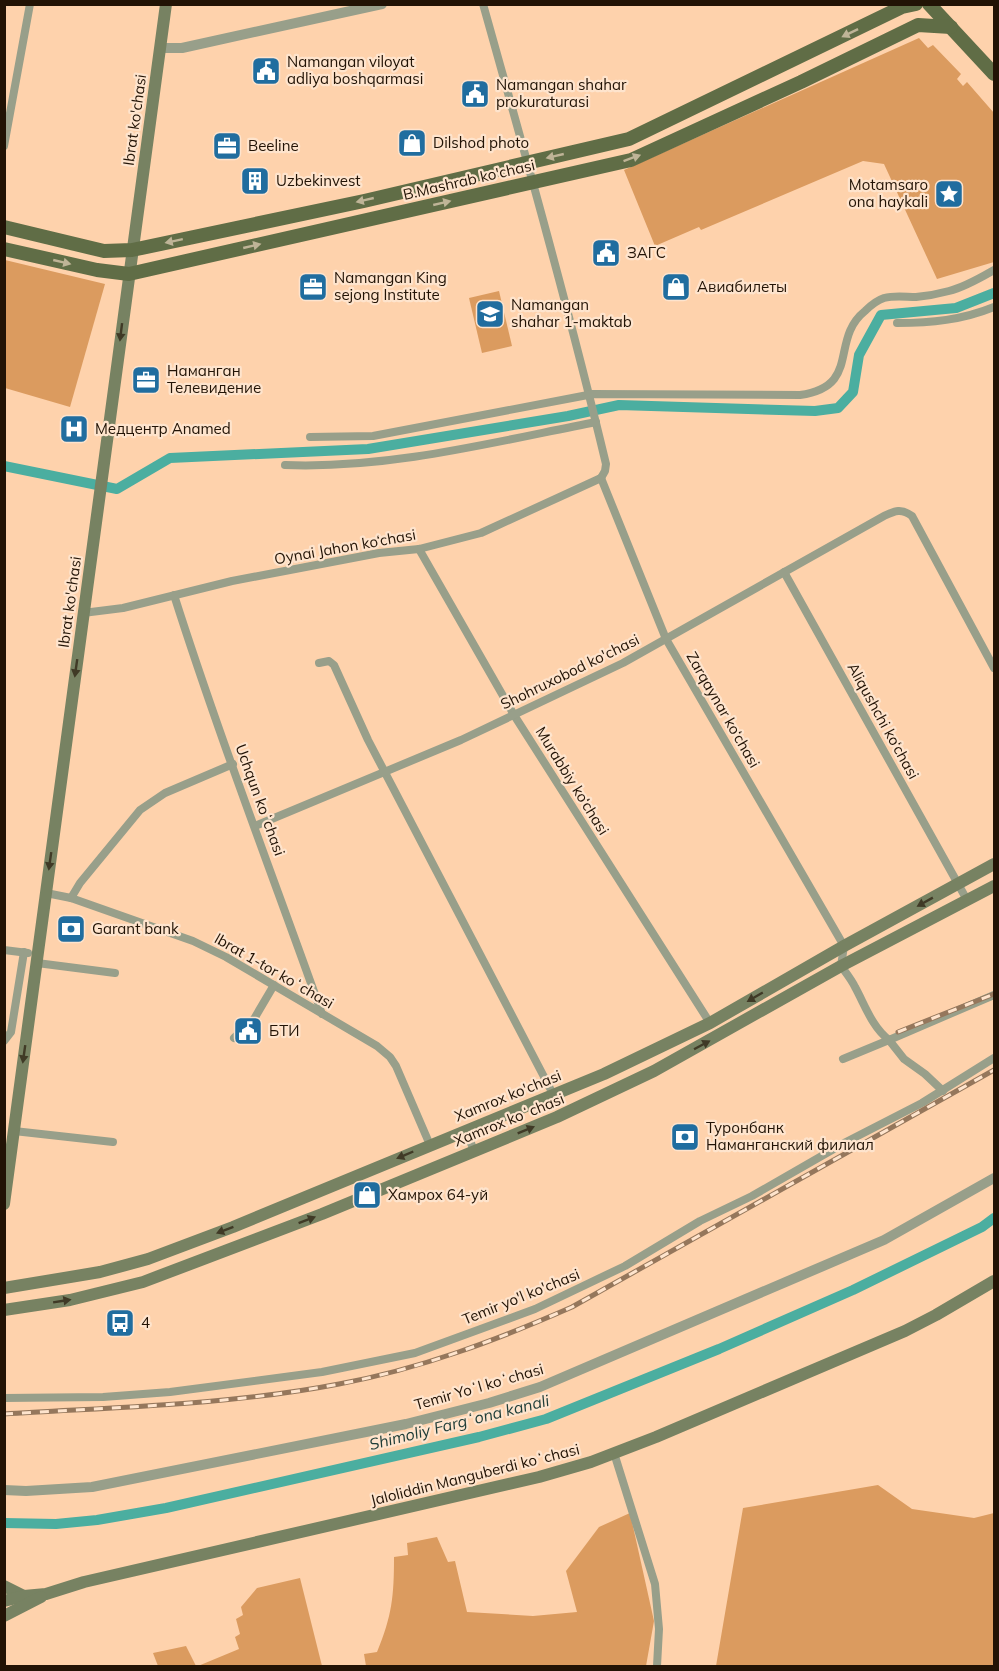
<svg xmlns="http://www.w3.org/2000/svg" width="999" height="1671" viewBox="0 0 999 1671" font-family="Mulish,sans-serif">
<rect width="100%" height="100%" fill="#fed2ac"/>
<g fill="#db9b5f">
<path d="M919,38L928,48L933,45L961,74L957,79L963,86L967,82L994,113V262L937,279L884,164L863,161L701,230L699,227L655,246L624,170Z"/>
<path d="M5,260L105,284L70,407L5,388Z"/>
<path d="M499,291L512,346L482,353L469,298Z"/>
<path d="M878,1485L912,1509L974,1518L994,1513V1666H716L743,1508Z"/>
<path d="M630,1513L654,1621L646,1666H366L364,1654L377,1652C392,1616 394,1596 394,1557L408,1555L407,1543L437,1537L448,1562L455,1561L467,1612L533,1616L577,1612L566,1571L599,1527Z"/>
<path d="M300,1578L322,1666H198L239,1649L235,1637L240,1634L236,1619L243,1615L241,1607L257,1588Z"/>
<path d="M186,1646L196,1666H158L153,1653Z"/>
</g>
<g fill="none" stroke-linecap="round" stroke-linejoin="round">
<g stroke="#4baea0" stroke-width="10">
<path d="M4,466L117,489L170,458L368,449L568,416L619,405L815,411L838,408L853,392L859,355L881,315L956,308L994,293"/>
<path d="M4,1523L56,1524L97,1520L166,1508L479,1437L546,1419L719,1349L853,1290L982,1227L994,1218"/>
</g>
<g stroke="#989f8a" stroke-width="8">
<path d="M483,4C526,157 569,310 606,464L605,471L601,478"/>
<path d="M4,146L30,4"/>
<path d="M897,323C931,323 962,320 994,307"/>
<path d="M310,437L373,436L593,394L800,395C862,386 829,340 865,311C870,306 878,300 884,298C895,295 906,297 916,297C927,296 938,294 949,291C965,287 980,278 994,270"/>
<path d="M285,465C390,469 494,442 596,422"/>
<path d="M601,478L666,639L844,946L841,966C846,973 851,979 855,987C865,1005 872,1027 889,1040L994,995"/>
<path d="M419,549L514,715L710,1023"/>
<path d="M784,572L967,900"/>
<path d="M174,595C219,736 272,874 322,1014"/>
<path d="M83,613L123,608L232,581L379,553L419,549L481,533L601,478"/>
<path d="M319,663L329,661L334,665L368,740L553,1094"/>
<path d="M255,826L461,740L623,663L884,516C895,511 901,508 912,516L994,668"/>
<path d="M46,893L71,898L193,941L226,957L377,1046L390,1057L396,1066L430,1145"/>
<path d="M71,898L80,883L140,810L165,793L233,764"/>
<path d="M4,950L28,953"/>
<path d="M37,963L115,973"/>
<path d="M234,1038L254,1019L274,985"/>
<path d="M4,1041L11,1032L24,952"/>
<path d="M843,1059L889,1040L904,1059L925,1074L943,1091"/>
<path d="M466,1130L474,1151"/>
<path d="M14,1131L113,1142"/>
<path d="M4,1398L103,1397L170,1392L322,1372L415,1353L535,1309L625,1266L700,1221L752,1196L846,1142L922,1103L994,1058"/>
<path d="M614,1453L655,1584L659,1629L657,1666"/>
</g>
<g stroke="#989f8a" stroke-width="10">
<path d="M161,48H182L382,4"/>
<path d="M4,1490L26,1491L92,1487L406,1424L489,1403L540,1387L884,1240L994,1178"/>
</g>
<g stroke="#778262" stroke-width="12">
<path d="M4,1204L166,4"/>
<path d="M4,1288L100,1272L148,1259L233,1227L604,1074L710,1023L844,946L994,864"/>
<path d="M4,1310L70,1300L143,1282L322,1214L557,1117L654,1071L841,966L994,886"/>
<path d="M4,1586L24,1596"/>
<path d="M4,1601L24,1596L46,1594L84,1582L539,1477L591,1462L656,1437L905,1331L936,1315L994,1281"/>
<path d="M4,1616L41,1597"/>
</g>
<g stroke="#606d46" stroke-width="14">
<path d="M929,4L994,74"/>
<path d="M4,227L104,251L132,250L364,201L629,139L902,7L916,4"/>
<path d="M4,249L97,270L129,274L631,160L801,82L918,25L951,27"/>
</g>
<g stroke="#95775c" stroke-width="5">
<g id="rail">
<path d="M898,1032L994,994"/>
<path d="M4,1414C116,1407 230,1405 339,1384C420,1369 497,1340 572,1307L994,1070"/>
</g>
</g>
<use href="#rail" stroke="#fee4cd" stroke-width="3" stroke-dasharray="9" stroke-linecap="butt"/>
</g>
<defs><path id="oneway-solid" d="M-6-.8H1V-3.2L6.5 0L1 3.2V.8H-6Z" transform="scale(1.5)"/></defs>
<g fill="#bfb497">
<use href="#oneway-solid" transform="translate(850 33) rotate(154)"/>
<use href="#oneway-solid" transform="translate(555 156) rotate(167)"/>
<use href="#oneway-solid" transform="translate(632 158) rotate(-20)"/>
<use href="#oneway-solid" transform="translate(365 200) rotate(167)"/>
<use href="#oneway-solid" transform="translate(442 203) rotate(-13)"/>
<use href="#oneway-solid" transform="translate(174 241) rotate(168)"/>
<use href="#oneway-solid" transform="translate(252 246) rotate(-13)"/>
<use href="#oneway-solid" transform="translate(62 262) rotate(13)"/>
</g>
<g fill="#403a26">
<use href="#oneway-solid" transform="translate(121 332) rotate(97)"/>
<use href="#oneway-solid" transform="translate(76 668) rotate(98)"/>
<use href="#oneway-solid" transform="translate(50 861) rotate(98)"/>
<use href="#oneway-solid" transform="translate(925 902) rotate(151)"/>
<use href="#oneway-solid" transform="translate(755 997) rotate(150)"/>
<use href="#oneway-solid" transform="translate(702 1045) rotate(-28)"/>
<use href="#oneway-solid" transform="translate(24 1054) rotate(98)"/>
<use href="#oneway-solid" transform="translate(526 1130) rotate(-22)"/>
<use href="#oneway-solid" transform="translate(405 1155) rotate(157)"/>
<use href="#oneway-solid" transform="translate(307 1220) rotate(-21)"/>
<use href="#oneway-solid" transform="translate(225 1230) rotate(159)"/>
<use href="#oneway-solid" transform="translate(62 1301) rotate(-9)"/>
</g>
<defs>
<g id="civic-square" transform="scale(1.5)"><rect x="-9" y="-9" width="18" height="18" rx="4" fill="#206d9f" stroke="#fee4cd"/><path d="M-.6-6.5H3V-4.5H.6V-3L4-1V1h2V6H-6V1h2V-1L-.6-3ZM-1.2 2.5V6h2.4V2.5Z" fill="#fff"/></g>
<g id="shop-square" transform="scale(1.5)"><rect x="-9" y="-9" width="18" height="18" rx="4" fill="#206d9f" stroke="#fee4cd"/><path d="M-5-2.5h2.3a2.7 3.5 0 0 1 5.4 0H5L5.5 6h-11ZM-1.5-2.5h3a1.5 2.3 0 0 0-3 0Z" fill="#fff"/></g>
<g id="office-square" transform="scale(1.5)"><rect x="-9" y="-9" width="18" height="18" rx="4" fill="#206d9f" stroke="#fee4cd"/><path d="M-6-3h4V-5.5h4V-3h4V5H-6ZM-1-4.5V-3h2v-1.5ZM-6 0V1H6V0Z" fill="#fff"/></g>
<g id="building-square" transform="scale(1.5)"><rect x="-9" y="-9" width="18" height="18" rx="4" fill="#206d9f" stroke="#fee4cd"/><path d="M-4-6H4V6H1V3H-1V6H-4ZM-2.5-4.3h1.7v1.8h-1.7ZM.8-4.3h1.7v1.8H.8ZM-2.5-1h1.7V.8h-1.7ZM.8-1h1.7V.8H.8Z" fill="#fff"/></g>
<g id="sight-square" transform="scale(1.5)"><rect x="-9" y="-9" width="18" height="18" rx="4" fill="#206d9f" stroke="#fee4cd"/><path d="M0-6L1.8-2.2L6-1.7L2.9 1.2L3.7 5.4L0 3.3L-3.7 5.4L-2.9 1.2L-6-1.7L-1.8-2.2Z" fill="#fff"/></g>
<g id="school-square" transform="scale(1.5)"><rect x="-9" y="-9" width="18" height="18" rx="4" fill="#206d9f" stroke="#fee4cd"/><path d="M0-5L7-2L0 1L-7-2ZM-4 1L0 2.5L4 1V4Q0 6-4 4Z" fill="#fff"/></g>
<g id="hospital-square" transform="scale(1.5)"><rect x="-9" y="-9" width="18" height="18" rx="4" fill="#206d9f" stroke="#fee4cd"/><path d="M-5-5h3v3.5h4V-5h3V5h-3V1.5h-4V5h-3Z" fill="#fff"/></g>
<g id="bank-square" transform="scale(1.5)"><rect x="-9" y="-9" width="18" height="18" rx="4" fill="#206d9f" stroke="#fee4cd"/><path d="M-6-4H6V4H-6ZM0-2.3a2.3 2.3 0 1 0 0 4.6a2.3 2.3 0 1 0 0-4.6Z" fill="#fff"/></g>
<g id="bus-square" transform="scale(1.5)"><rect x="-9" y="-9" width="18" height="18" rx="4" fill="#206d9f" stroke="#fee4cd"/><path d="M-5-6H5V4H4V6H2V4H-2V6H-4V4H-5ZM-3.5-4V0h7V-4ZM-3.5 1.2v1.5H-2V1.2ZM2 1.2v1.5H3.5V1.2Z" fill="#fff"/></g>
</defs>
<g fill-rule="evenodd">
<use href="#civic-square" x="266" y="71"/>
<use href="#civic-square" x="475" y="94"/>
<use href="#shop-square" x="412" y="143"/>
<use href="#office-square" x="227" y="146"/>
<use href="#building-square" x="255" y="181"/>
<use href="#sight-square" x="949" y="194"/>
<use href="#civic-square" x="606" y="253"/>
<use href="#office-square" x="313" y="287"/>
<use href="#shop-square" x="676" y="287"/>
<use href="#school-square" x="490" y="314"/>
<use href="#office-square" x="146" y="380"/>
<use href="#hospital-square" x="74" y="429"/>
<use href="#bank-square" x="71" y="929"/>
<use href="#civic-square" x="248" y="1031"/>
<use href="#bank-square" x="685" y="1137"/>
<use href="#shop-square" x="367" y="1195"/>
<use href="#bus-square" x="120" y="1323"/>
</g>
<g text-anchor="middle" stroke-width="4.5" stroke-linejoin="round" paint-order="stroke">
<g font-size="15" fill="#221305" stroke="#fee4cd" text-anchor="start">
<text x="287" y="67">Namangan viloyat<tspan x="287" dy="17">adliya boshqarmasi</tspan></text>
<text x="496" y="90">Namangan shahar<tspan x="496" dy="17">prokuraturasi</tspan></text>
<text x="433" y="148">Dilshod photo</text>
<text x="248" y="151">Beeline</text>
<text x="276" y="186">Uzbekinvest</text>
<text x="928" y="190" text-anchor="end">Motamsaro<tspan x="928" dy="17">ona haykali</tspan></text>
<text x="627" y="258">ЗАГС</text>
<text x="334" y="283">Namangan King<tspan x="334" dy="17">sejong Institute</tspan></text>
<text x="697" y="292">Авиабилеты</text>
<text x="511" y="310">Namangan<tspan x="511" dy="17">shahar 1-maktab</tspan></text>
<text x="167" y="376">Наманган<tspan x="167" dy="17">Телевидение</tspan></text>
<text x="95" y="434">Медцентр Anamed</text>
<text x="92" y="934">Garant bank</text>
<text x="269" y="1036">БТИ</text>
<text x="706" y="1133">Туронбанк<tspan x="706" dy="17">Наманганский филиал</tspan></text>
<text x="388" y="1200">Хамрох 64-уй</text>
<text x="141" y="1328">4</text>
</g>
<g font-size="15" fill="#221305" stroke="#fee4cd">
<text transform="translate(135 120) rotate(-82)" y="5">Ibrat ko'chasi</text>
<text transform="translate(469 180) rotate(-13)" y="5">B.Mashrab ko'chasi</text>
<text transform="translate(345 547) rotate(-10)" y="5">Oynai Jahon ko‘chasi</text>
<text transform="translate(70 602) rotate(-82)" y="5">Ibrat ko'chasi</text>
<text transform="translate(570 672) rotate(-26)" y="5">Shohruxobod ko'chasi</text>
<text transform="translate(723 710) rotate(60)" y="5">Zarqaynar ko‘chasi</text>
<text transform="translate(883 721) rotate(61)" y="5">Aliqushchi ko‘chasi</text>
<text transform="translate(572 781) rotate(58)" y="5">Murabbiy ko‘chasi</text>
<text transform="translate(260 800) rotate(70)" y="5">Uchqun koʻchasi</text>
<text transform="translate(274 971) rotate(30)" y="5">Ibrat 1-tor koʻchasi</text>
<text transform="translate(508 1096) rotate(-22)" y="5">Xamrox ko'chasi</text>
<text transform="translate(509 1120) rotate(-22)" y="5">Xamrox koʻchasi</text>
<text transform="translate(521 1297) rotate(-22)" y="5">Temir yo'l ko'chasi</text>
<text transform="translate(479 1387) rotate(-16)" y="5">Temir Yoʻl koʻchasi</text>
<text transform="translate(475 1475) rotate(-14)" y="5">Jaloliddin Manguberdi koʻchasi</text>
</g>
<g font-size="16" font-style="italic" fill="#1e3c37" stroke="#fee4cd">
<text transform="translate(459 1422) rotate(-14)" y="6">Shimoliy Fargʻona kanali</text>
</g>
</g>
<rect width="999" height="1671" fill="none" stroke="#221305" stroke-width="12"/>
</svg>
